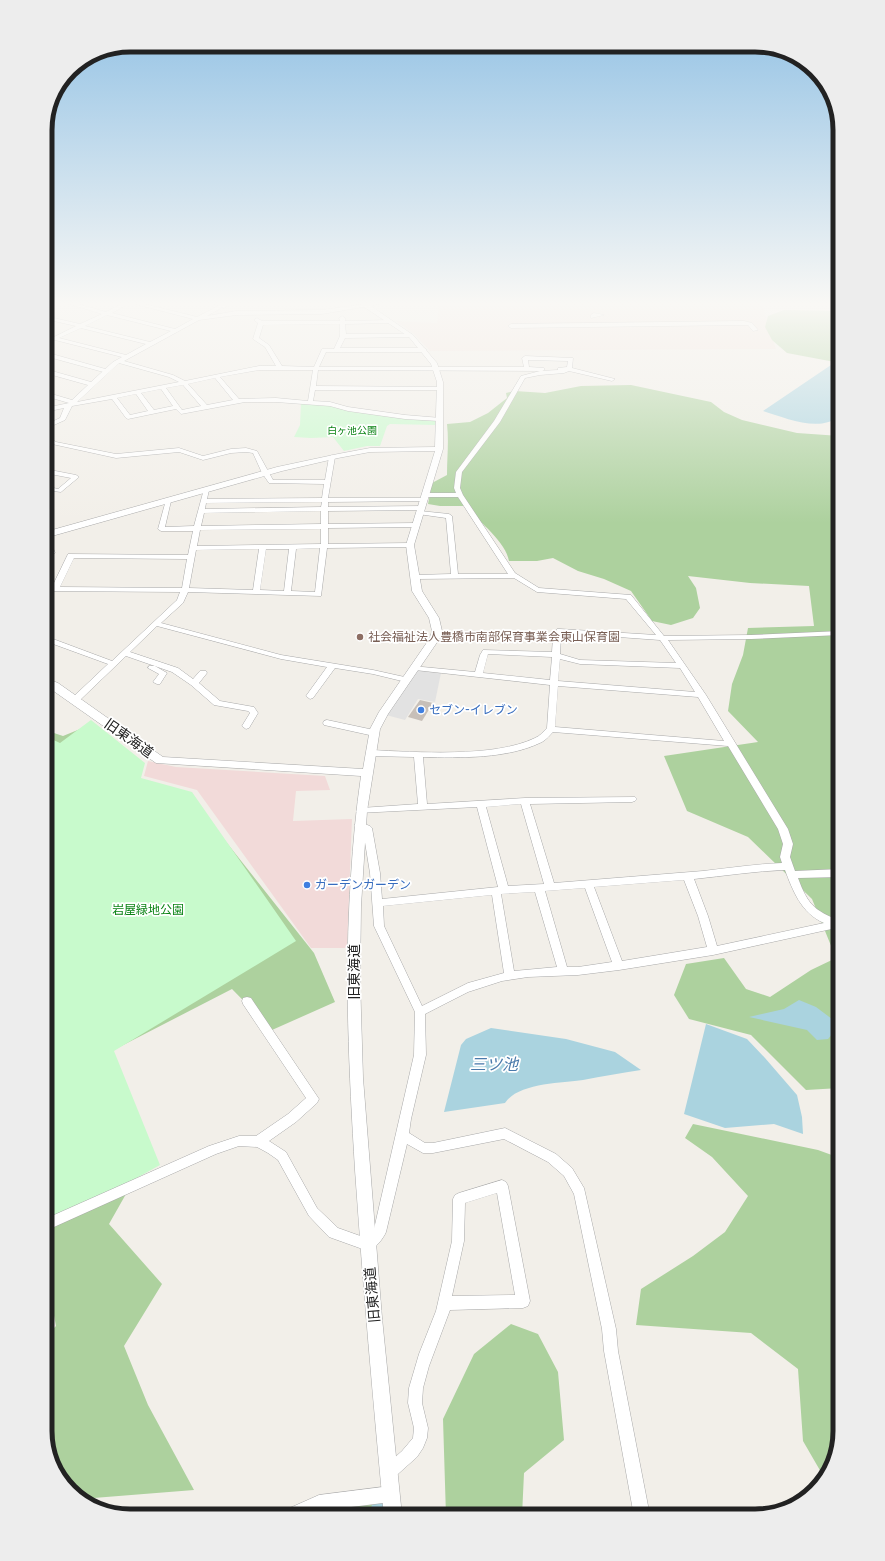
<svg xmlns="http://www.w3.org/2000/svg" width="885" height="1561" viewBox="0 0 885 1561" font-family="'Fira Sans','Noto Sans JP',sans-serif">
<rect width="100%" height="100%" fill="#f2efe9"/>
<path fill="#f2dad9" d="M148,761L176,767L325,776L330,790L296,791L293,821L352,819L347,948H311L197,790L144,776Z"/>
<path fill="#f3e3dd" d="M762,304L776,349L430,351L414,334L396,321L437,323L439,305Z"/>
<g fill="#add19e">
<path d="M784,310L840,311V363L787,353L772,340L765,327L768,316Z"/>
<path d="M631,385L711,402L724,412L742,420L797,433L840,436V1088L806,1090L751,1035L689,1019L674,995L686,964L724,958L746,989L770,997L811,970L836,958L812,899L748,837L687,811L664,756L758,742L728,711L732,684L743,655L748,628L814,626L809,586L750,583L688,576L696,588L700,608L693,618L671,625L652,621L631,591L604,579L578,571L553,558L537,561H509C506,542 478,520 464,506H440L428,504L432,483L447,475C447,457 449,441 447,424L470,422L488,413L507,398L506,393L515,391L545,393L581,386Z"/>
<path d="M90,725L133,781L189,795L314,953L335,1002L272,1030L232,989L98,1058L143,1164L109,1224L162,1284L124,1346L148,1405L194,1490L81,1499L52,1464L45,1431V1337L56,1326L45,1268V730L63,736Z"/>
<path d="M693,1124L818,1150L840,1158V1431L825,1479L803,1441L798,1369L751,1333L636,1325L641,1289L693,1256L725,1232L748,1196L712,1157L685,1138Z"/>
<path d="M511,1324L538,1334L558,1372L564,1440L524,1473L522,1516H446L443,1419L474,1354Z"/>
<path d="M379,1503L378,1516H311L326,1509Z"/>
</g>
<g fill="#c8facc">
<path d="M301,403L329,405L436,421L435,425L390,424L387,426L380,446H367L344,451L333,437L311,438L294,437L300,425Z"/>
<path d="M91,720L145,763L141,778L192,792L296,941L114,1051L160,1165L45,1229V736L60,743Z"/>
</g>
<g fill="#e2e2e2">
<path d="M415,670L441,673L435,702L418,699L405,720L386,715Z"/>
<path d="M190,1509L213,1516H125L111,1511Z"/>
</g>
<g fill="#aad3df">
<path d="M831,365L840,367V416C819,433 786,418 763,411Z"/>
<path d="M799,1000L816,1007L840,1025L828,1039L817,1040L807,1030L749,1017L784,1009Z"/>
<path d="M706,1024L747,1039L765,1058L797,1095L802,1117L803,1134L774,1124L725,1128L684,1114Z"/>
<path d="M491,1028L566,1039L615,1052L641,1070C622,1073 602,1076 583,1080C561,1083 518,1083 505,1103L444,1112L461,1045L466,1039Z"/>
</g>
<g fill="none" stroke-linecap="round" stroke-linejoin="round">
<path fill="#aad3df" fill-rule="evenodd" d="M382,1501L392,1505L396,1516H368L372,1505Z"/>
</g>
<path fill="#c7bfb8" d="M420,700L433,703L422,721L408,717Z"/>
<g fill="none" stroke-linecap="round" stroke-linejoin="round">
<g stroke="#a9a9a9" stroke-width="1">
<g id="minor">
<path d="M69,304H78L106,312L121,304H128L112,313L175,329L193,319L135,304H145L197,317L222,304H228L207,316L236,311L322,310L365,304H380L322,314L236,315L199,320L124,361L173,375L185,381L259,366H276L265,347L253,339L258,323L254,320L257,318L262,321H340L339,318L342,316L345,318V321L390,320L392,321V323L345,324L346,334H411L413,335V337L345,338L340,348H424L427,350L424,352H326L319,367H524L522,358L525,356L573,358L572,368L615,379L612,381L569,371L564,373L540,375L525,378L500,422L462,472L460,488L463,495L515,573L539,588L631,595L664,636L751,635L840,631V635L751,639L668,640L706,695L788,829L793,844L790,857L795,871L840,869V877L798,878C808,905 814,910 840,921V929L836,928L713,955L619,970L578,975L528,977L502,981L468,992L425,1014L426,1055L411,1119L409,1133L425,1143H433L505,1128L556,1154L572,1168L584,1188L616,1329L618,1351L650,1516H634L604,1351L602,1329L574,1194L564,1176L548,1162L504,1139L433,1153H423L407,1144L386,1232C383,1239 376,1248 368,1251L329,1237L309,1216L278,1160L268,1153L257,1147L239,1146L216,1154L45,1231V1219L209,1146L239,1136H256L288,1114L306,1098L243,1004L242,1001L243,998L247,997L251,998L319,1099L317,1103L296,1122L269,1141L286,1152L317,1208L338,1228L366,1238L374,1229L414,1055L415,1012L374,926L370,873L363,830L356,827L354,825L359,822L370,826L372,828L380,873L382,899L498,887L477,807L358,813L356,811L361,808L418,804L414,757L370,756L366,753L370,750C416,752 494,758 535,738C540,736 543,732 547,728L550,685L415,670L411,668L412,666L475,672L480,655L483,650L552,652L553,637L557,629H560L656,635L626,599L537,592L514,578L415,579L411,577L415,575L451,574L446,518L418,514V512L420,511L449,514L452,516L458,574H508L458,497H426L423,495L426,493H456L454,488L456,472L494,421L521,376L540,371L558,370V368L567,367L568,361L528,360L529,367L544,368V370L542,371L318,370L316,386L442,387L443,388L440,390H315L313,401L330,402L348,407L405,415L441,418V420L439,421L405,419L348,411L330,406L276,402H245L181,414L176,409L128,419L126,418L112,399L72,406L65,420L45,429V425L60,418L64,408L45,412V408L69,403L45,396V392L72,400L88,385L45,373V369L91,382L113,362L122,357L55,340L45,345V341L50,339V337H54L76,326L45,319V316L80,324L102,314ZM107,315L171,331L150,342L85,326ZM340,324V336L334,349H322L314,367L282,366L269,345L259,338L263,325ZM81,328L146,344L126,355L59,338ZM119,363L169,377L179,382L77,402ZM259,370H313L308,401L276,398L239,399L220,377ZM215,378L233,400L207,405L188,384ZM183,385L201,406L182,410L166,388ZM161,389L173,406L154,410L141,393ZM136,394L148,411L130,415L117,398ZM563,633L660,640L676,663L580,660L560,654L561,637ZM488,654L552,657L550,680L483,673ZM560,659L580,664L680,668L695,692L558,681ZM558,686L698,697L724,741L555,727ZM553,732L728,746L778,829L783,844L780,857L782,863C756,864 730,868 703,871C653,875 604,879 554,883L530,804L632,802L635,801L637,799L635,797L525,798L427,804L423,757C460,758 508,759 542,742C546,740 550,735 553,732ZM521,804L544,884L508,886L486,807ZM785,870C793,891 801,913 824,923L717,946L708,916L694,879C724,876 755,871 785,870ZM684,880L698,916L707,947L622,961L594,887ZM585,888L612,962L578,967H567L545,891ZM535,892L557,967L514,971L501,894ZM492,895L504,973L468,983L422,1006L384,926L383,906Z"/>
<path d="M594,313L604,315L591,318V315Z"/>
<path d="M744,321L752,323L758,330L753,331L748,325H744L511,328L508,326L511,324Z"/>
<path d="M45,435L56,442L116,454L179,448L203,456L231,449L246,448L257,451L273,480H325L329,457L332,455L335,457L328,498H427L428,499L425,501L328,502V507L422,506L425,508L422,510L328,511V524L416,523L419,525L416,527L328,528V544L410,543L414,545L410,547L327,548L321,596L188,592L183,603L161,623L281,655L373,670L409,678L410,680L406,682L373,674L335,668L313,698L310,699L306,696L327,667L281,659L157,626L130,652L178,668L193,679L200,671H206L207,673L199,683L220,701L254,707L258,713L249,728L246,729L242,726L250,713L248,711L214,705L191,685L172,672L126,656L78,702H72L71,700L72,698L108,664L45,641V636L112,661L177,600L180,592L45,591V587H52L68,554L188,555L193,531H161L158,529L166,500H170L171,501L165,527L194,526L204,489L209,490L207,499L322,498L324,484L269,483L262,473L253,453L246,452L231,453L203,460L179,452L116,458L52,444L45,440ZM322,502L321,507L205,509L206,503ZM321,511V524L201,526L204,513ZM321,529V544L197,546L200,530ZM320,548L315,592L291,591L296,549ZM259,549L253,590L189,588L196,550ZM266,549H289L284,591L260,590ZM74,558L187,559L182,588L60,587Z"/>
<path d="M45,469L76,475L79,477L61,492L45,490V486L58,489L71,478L45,473Z"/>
<path d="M45,534L48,536L55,553L45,561V555L47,553L45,546Z"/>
<path d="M149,666H155L167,673L160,684H157L153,682L159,674L148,668Z"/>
<path d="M840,704V731L837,730L831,717L837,705Z"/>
<path d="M327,720L374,730L378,733L374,736L324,725L323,723L324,721Z"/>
<path d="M502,1180L506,1182L508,1186L530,1301L528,1306L523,1308L450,1310L429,1366L423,1388L422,1403L428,1428L427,1438L423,1448L417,1457L398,1474L389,1479L384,1477L382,1472L384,1467L402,1451L413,1438L414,1428L408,1403L409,1388L419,1354L436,1311L452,1241L453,1199L455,1195L459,1193ZM497,1193L515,1295L452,1296L464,1241L465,1203Z"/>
<path d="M391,1486L396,1489L399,1494L396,1499L391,1502L319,1511L306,1516H280L283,1511L319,1495Z"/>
</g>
</g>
<g stroke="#a9a9a9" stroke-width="1">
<g id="tertiary">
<path d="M215,304H225L227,306L224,308Z"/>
<path d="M360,304H368L413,335L437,363L443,382V449L414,545L422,591L439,618L442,631L440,638L388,714L380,729L367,811L361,906L360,979L363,1078L382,1318L402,1516H384C373,1401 363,1286 355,1170C349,1072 344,975 351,876C353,843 356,810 361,776L156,763L45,685V678L58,683L163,757L363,769L370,729L379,712L430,638L432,631L429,618L412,591L406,545L435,451L370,452L338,458L282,471L45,538V532L277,467L338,454L370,448L435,447L437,382L431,364L409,337Z"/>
<path d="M45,352L109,370L110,371L107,373L45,356Z"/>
</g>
</g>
<use href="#minor" fill="#fff" fill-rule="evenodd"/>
<use href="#tertiary" fill="#fff" fill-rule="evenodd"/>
</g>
<linearGradient id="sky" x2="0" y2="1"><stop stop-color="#8fc0e4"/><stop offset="0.58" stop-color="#f9f8f5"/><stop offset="1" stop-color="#f9f8f5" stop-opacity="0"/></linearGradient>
<rect width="885" height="523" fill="url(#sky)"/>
<circle fill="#8d6e63" stroke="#fff" stroke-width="1.5" cx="360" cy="637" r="4"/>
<g fill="#3f7fe0" stroke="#fff" stroke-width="1.5">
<circle cx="421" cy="710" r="4"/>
<circle cx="307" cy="885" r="4"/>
</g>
<g text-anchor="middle" stroke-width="3.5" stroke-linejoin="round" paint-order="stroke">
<g font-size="10" fill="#0c8416" stroke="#fff">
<text x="352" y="434">白ヶ池公園</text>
</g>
<g font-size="12" fill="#785e54" stroke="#fff" text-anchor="start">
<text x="368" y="641">社会福祉法人豊橋市南部保育事業会東山保育園</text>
</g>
<g font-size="12" fill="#366cbe" stroke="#fff" text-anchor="start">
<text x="429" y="714">セブン-イレブン</text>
<text x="315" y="889">ガーデンガーデン</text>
</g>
<g font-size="12" fill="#0c8416" stroke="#fff">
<text x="148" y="914">岩屋緑地公園</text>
</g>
<g font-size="14" fill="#222" stroke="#fff">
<text transform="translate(129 738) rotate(35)" y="5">旧東海道</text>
<text transform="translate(354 972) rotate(-90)" y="5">旧東海道</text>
<text transform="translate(372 1295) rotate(-95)" y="5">旧東海道</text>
</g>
<g font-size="16" font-style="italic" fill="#4a7aab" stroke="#fff">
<text x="494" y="1070">三ツ池</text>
</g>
</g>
<path d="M0 0H885V1561H0ZM130 52H755A78 78 0 0 1 833 130V1431A78 78 0 0 1 755 1509H130A78 78 0 0 1 52 1431V130A78 78 0 0 1 130 52Z" fill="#ededed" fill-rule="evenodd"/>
<path fill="none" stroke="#222" stroke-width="5" d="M130 52H755A78 78 0 0 1 833 130V1431A78 78 0 0 1 755 1509H130A78 78 0 0 1 52 1431V130A78 78 0 0 1 130 52Z"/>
</svg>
